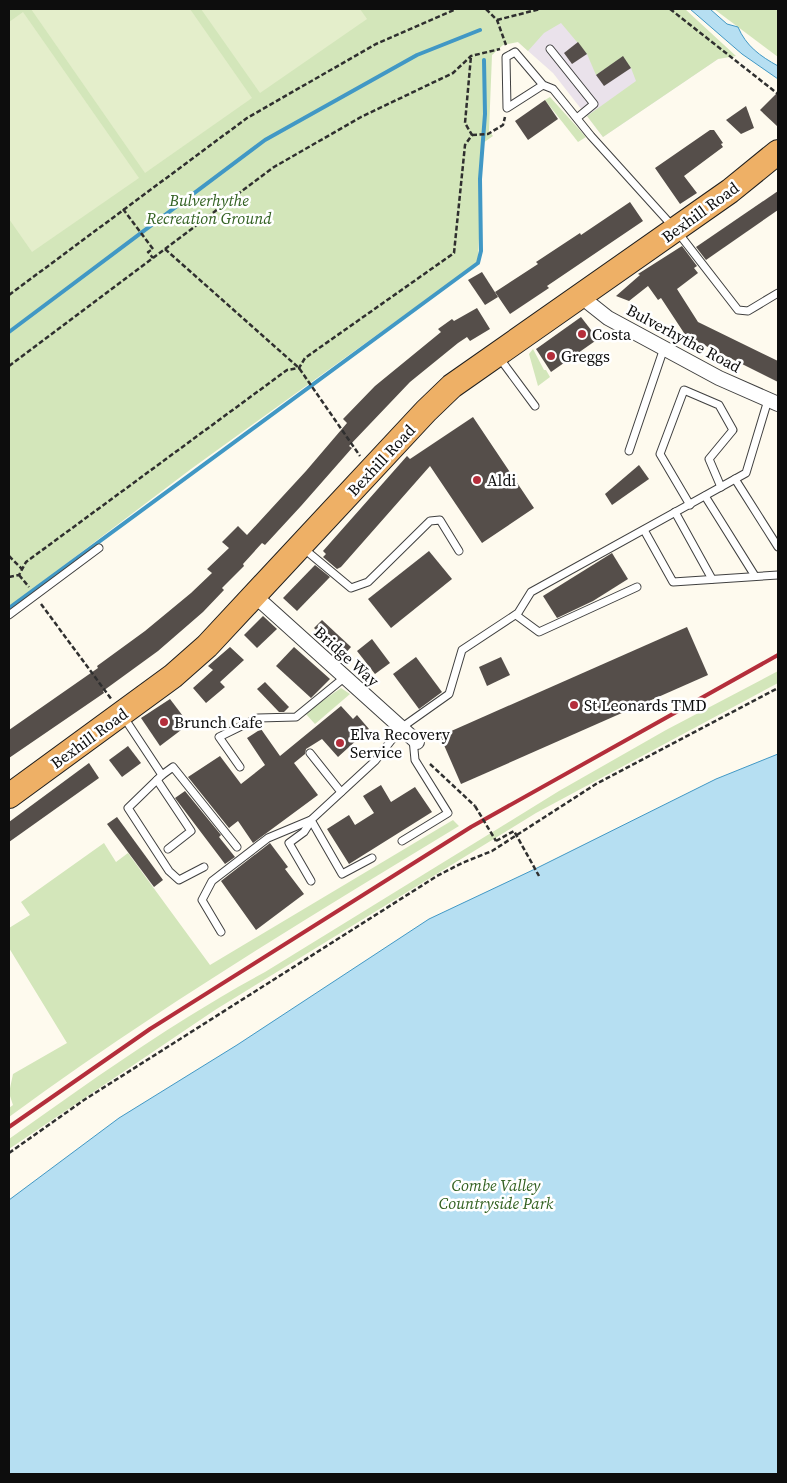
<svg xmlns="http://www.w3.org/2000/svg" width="787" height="1483" viewBox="0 0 787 1483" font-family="'Source Serif 4',serif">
<rect width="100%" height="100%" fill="#fefaee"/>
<path fill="#eae2eb" d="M555,9L718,59L603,137L587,116L586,111L582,110L553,73L518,42Z"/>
<g fill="#d3e6ba">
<path d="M9,9H685L736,56L718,59L603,137L587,116L636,81L631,68L623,57L596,75L587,54L561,23L544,33L528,51L518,42L503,45L492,55L489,131L493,136L483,143L478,262L191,469L9,607Z"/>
<path d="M714,9H778V57Z"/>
<path d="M550,97L586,137L578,142L545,100Z"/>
<path d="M533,349L544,370H546L550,377L538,386L529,354Z"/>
<path d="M778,671V683L536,813L215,1010L9,1149V1139C92,1080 176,1020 265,972L559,791L666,730Z"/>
<path d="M341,688L350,694L315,724L305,713Z"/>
<path d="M453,820L459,826C306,919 153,1011 9,1117V1108L13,1105L9,1093L13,1074L67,1043L9,948V928L30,915L21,902L104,843L116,862L128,853L210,965Z"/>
</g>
<g fill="#e4eecb">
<path d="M31,9H190L252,98L145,173Z"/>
<path d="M201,9H360L367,19L260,93Z"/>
<path d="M23,12L139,178L32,252L9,219V22Z"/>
</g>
<g fill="#b6dff2" stroke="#4198c5">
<path d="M690,9H710L727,24L738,27C746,46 760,56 778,66V79L742,54Z"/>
<path d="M778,754V1474H9V1200L119,1118L237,1045L429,919L535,869L716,779Z"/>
</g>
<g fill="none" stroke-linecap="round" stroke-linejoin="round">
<g stroke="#4198c5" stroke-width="4">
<path d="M9,332L265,140L417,55L480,30"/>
<path d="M9,608L478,263L481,251L480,179L485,114L484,60"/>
</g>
</g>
<g fill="#554e4a">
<path d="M578,42L587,54L572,64L564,53Z"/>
<path d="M623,56L631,68L604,86L596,75Z"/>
<path d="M778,92V127L760,110Z"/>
<path d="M545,100L558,119L528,140L515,121Z"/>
<path d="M746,106L754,128L741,134L726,120Z"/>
<path d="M710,130H714L723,143L721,144L723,147L684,176L697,193L680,204L655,168Z"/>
<path d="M778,191V210L706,260L696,247Z"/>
<path d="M630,202L643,221L547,286L549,288L510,314L495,292L538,264L536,262L580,233L581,235Z"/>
<path d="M682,246L697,266L694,268L698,273L677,289L698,322L778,361V382L686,336L661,298L658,300L648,286L629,301L616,296L640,275L638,274Z"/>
<path d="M482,272L498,297L485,305L468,280Z"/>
<path d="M477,308L490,329L470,341L467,337L458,343L410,382L349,446L352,448L301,506L265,545L262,543L243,564L244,566L222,588L224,590L203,612L158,651L103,691L104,693L9,758V730L98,668L97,666L145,631L191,593L212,573L207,569L229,548L222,542L238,526L247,535L306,471L347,423L343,419L375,386L441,332L438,329L452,319L454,321Z"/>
<path d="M581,317L598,339L551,372L536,349Z"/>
<path d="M473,417L534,508L482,543L430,466L341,567L337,569L323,557L326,554L323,551L407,456L410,459Z"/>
<path d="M639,465L649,479L612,505L605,494Z"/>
<path d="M429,551L452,579L391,628L368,599Z"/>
<path d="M612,553L628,579L593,601L557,618L543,596Z"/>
<path d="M315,565L330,577L297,611L283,598Z"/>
<path d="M263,616L277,629L257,648L244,635Z"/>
<path d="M322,620L351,647L344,655L314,628Z"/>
<path d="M687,627L708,675L461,784L440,736Z"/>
<path d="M372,639L390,663L375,674L357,651Z"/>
<path d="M230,647L244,660L220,682L225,687L206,703L193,688L213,670L208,666Z"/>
<path d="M294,647L330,679L311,698L276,666Z"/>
<path d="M416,657L442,692L419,709L393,674Z"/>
<path d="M501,657L510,675L487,686L479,667Z"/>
<path d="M265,682L289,707L284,712H279L257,689Z"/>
<path d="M170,699L189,724L160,746L141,718Z"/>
<path d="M341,706L353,719L357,715L369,729L338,757L322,739L306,749L305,754L294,763L318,795L253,843L238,821L229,828L188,777L220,756L241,784L265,765L247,738L261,729L280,756Z"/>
<path d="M128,746L141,763L122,777L109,760Z"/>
<path d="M89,763L99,778L9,842V822Z"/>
<path d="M381,785L391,802L415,787L432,812L349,864L327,829L349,815L355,825L374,813L363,796Z"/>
<path d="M185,791L221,835L219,837L235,857L225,864L175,798Z"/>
<path d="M117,817L163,880L154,887L107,824Z"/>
<path d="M270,843L288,867L285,869L304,894L256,930L221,881Z"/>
</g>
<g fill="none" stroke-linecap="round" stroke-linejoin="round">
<g stroke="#404040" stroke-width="9">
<g id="service">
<path d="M550,49L594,104L577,118"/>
<path d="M543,85L507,108L506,57L515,52L543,85L553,89L591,136L676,230L738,310L748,311L778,293"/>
<path d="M498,356L535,406"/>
<path d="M629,451L664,348"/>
<path d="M735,479L778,547"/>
<path d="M705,496L755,576"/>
<path d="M690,505L660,454L684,390L719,405L733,430L709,459L721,487"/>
<path d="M675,512L712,579"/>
<path d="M644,530L673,582L778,575"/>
<path d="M303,548L351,588L368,582L430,521L440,520L459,551"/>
<path d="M9,615L99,548"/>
<path d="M516,615L539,632L637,587"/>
<path d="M123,716L162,775L173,767L237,847"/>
<path d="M310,753L341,792"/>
<path d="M240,767L219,737L258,718L296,717L345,677"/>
<path d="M162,775L128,808L169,871L179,880L204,867"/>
<path d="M157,780L191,831L168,849"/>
<path d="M311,821L304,832L289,843L311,881"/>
<path d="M402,841L448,813L415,760L413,739"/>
<path d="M372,858L342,874L311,820L375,761L401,728L449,694L462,650L518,613L531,592L746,473L768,400"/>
<path d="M221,932L202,900L212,881L268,838L311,820"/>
</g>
</g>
<g stroke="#404040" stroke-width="16">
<g id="minor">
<path d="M579,295L608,318L719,378L778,404"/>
<path d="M255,596L417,742"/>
</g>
</g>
<g stroke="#1e1e1e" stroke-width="26">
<path id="trunk" d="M9,796L173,676L207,646L426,411L452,386L730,191L778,152"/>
</g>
<g stroke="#2f2f2f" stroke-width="2.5" stroke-dasharray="5 2.5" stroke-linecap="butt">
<path d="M486,9L497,20L506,45"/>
<path d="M670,9L778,94"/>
<path d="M497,20L540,9"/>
<path d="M472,135L488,134L503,125L505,117"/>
<path d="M123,209L153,249L148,252L153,258"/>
<path d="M165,249L299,368L360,456"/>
<path d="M9,295L247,118L376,44L456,9"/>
<path d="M9,366L274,167L361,117L453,73L471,56L500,49"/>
<path d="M9,556L22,569"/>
<path d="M19,575L29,587"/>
<path d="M9,577L19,575L26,562L287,370L299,368L305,358L454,253L465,145L472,135L465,123L471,56"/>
<path d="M41,604L112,700"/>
<path d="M430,764L475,806"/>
<path d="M496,841L514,831L539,876"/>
<path d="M9,1153L84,1100L437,876L462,863L492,851L596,784L778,688"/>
</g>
<use href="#service" stroke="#fff" stroke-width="7"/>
<use href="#minor" stroke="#fff" stroke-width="14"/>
<use href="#trunk" stroke="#eeb066" stroke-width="24"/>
<path stroke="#b42e3b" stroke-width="4" d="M9,1127L150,1029L471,827L778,655"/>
<path stroke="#2f2f2f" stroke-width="2.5" stroke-dasharray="5 2.5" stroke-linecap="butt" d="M475,806L496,841"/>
</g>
<g fill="#b42e3b" stroke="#fff" stroke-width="2">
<circle cx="582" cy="334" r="5"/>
<circle cx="551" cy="356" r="5"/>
<circle cx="477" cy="480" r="5"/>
<circle cx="574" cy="705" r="5"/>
<circle cx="164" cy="722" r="5"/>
<circle cx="340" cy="743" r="5"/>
</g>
<g text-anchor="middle" stroke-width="5" stroke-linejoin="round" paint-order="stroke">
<g font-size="16" font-style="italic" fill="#326121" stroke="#fff">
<text x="209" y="206">Bulverhythe<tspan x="209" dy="18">Recreation Ground</tspan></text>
<text x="496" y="1191">Combe Valley<tspan x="496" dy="18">Countryside Park</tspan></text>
</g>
<g font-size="16" fill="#0d0d0d" stroke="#fff">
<text transform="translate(700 212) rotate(-36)" y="6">Bexhill Road</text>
<text transform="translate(684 338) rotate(28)" y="6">Bulverhythe Road</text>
<text transform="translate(381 460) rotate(-47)" y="6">Bexhill Road</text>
<text transform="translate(347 656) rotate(42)" y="6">Bridge Way</text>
<text transform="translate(89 738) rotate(-36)" y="6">Bexhill Road</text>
</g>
<g font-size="16" fill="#0d0d0d" stroke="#fff" text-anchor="start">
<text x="592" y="340">Costa</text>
<text x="561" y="362">Greggs</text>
<text x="487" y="486">Aldi</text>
<text x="584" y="711">St Leonards TMD</text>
<text x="174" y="728">Brunch Cafe</text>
<text x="350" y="740">Elva Recovery<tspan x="350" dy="18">Service</tspan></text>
</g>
</g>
<rect width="787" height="1483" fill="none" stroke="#0d0d0d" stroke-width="20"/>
</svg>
